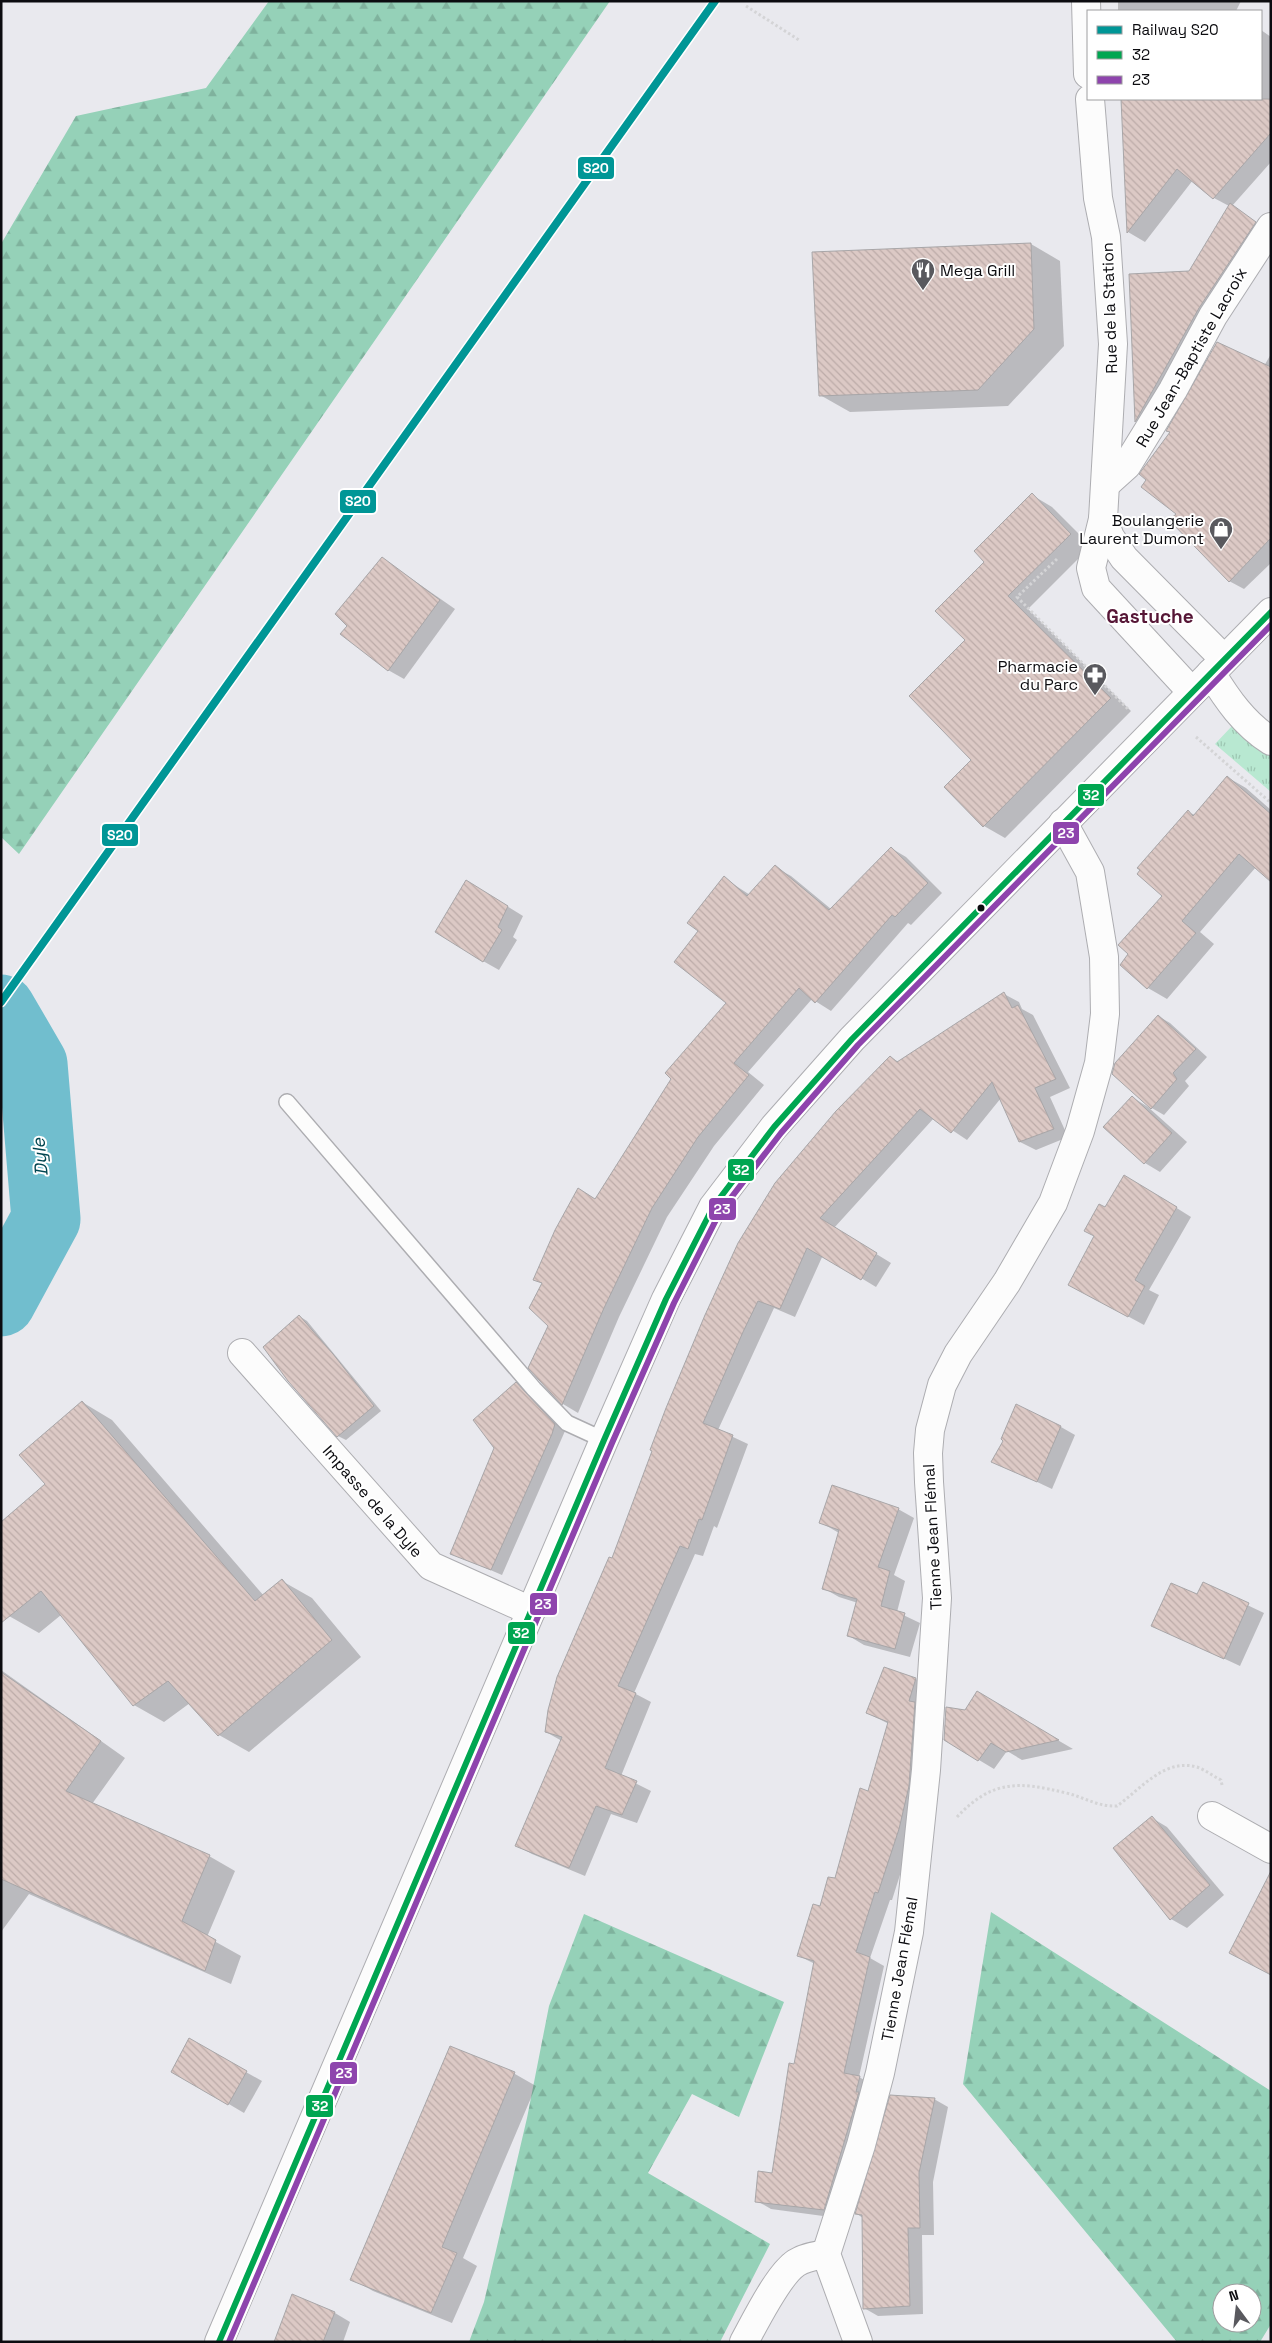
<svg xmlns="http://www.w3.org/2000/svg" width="1272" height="2343" viewBox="0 0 1272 2343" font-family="'Space Grotesk',sans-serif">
<defs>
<pattern id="grass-tufts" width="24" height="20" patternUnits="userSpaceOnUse" patternTransform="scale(1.25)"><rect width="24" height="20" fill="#b8e8d1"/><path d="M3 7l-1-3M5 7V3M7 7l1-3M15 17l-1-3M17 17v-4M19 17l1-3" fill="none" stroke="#9dc6b2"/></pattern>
<pattern id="forest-firs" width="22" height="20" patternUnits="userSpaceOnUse" patternTransform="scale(1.25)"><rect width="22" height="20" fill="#95d1b8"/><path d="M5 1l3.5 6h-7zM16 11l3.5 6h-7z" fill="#7fb29d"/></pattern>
<pattern id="building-back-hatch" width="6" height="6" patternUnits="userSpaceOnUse" patternTransform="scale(1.25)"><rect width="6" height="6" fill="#dcc9c5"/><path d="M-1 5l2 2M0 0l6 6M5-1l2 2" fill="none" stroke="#bcaba8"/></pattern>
</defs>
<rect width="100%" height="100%" fill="#e9e9ee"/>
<path fill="url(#grass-tufts)" d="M1232,726L1267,754H1271V792L1215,744Z"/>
<g fill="url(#forest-firs)" fill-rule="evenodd">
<path d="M269,1H610L19,854L1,837V244L76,116L206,88Z"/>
<path d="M991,1912L1271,2091V2324L1260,2342H1177L963,2084ZM1222,2293H1252V2323H1222Z"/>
<path d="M584,1914L784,2002L739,2117L692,2094L648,2173L770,2244L720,2342H469L484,2302L527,2118L549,2006Z"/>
</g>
<g fill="#0003">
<path d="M1118,1H1241L1236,11H1118Z"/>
<path d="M1261,30L1271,37V162L1232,206L1262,227L1143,425L1136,421L1130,275L1189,273L1229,206L1214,198L1193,180L1145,242L1128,232L1122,99H1261Z"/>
<path d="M1031,244L1060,261L1064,346L1008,406L850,412L820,395Z"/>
<path d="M1271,354V563L1244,589L1229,581L1178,514Z"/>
<path d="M1032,495L1052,507L1091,546L1028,609L1131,711L1005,838L984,826L945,787L973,760L966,640L986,562Z"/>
<path d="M383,559L455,609L404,679L388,670L348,626Z"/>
<path d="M1227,777L1246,788L1271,810V880L1256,867L1200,932L1214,944L1167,999L1148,988L1121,965L1130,954L1163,896L1188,812L1195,815Z"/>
<path d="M891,848L906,857L942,893L911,925L908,923L831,1011L812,999L748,1072L764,1085L714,1146L667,1217L619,1317L578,1413L563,1404L530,1368L550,1326L543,1284L535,1279L596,1200L728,1002L699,931L724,878L750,895L775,867L791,876L831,909Z"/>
<path d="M482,891L523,916L513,937L517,940L499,970L483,961Z"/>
<path d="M1004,994L1019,1002L1022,1009L1033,1015L1070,1088L1050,1097L1068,1137L1036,1150L1020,1142L1001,1098L967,1140L934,1118L834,1228L891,1263L876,1287L823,1255L795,1317L774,1308L718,1430L748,1444L717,1528L714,1526L703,1556L695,1554L634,1693L651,1702L621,1776L651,1791L637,1823L611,1814L585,1876L532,1854L517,1846L562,1741L546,1732L612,1559L890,1057L899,1062Z"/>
<path d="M1158,1016L1170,1023L1207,1057L1185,1081L1189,1086L1164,1115L1150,1107Z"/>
<path d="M1132,1097L1148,1107L1187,1142L1160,1172L1145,1163Z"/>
<path d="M1140,1185L1191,1217L1149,1290L1159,1295L1144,1325L1085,1293L1096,1236L1105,1209Z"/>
<path d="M299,1316L307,1321L381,1411L346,1440L338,1436Z"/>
<path d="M516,1384L527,1390L565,1431L502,1575L451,1553L495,1447Z"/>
<path d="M82,1402L112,1420L264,1596L282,1581L312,1598L361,1657L249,1752L219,1735L190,1703L164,1722L134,1705L61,1615L39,1633L9,1616L46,1484Z"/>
<path d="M1061,1427L1075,1435L1052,1489L993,1461L1005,1440Z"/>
<path d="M898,1509L914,1518L894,1575L905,1581L897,1612L920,1623L910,1657L864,1645L849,1636L858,1603L839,1597L823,1588L839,1533L820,1522Z"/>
<path d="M1203,1584L1264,1613L1240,1666L1152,1625L1197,1596Z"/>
<path d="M884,1668L916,1679L930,1687L912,1837L892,1900H890L870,1958L884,1966L859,2077L873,2085L838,2218L771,2209L757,2201L774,2174L815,1964L799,1956L836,1880L868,1793L889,1724L867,1713Z"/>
<path d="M1,1670L125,1758L92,1804L209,1856L235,1871L207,1937L241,1956L231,1984L29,1894L1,1932Z"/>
<path d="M977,1693L1073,1749L1022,1760L1007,1751L994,1769L979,1760L945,1740Z"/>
<path d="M1152,1818L1167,1827L1224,1895L1187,1928L1171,1919Z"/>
<path d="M189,2040L262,2081L244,2113L173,2071Z"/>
<path d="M451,2047L515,2074L536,2086L463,2258L477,2266L452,2323L373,2291L352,2279Z"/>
<path d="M934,2099L948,2107L933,2182L934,2235H922L923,2314L878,2316L864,2308L863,2218L857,2214Z"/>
<path d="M293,2295L335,2313L350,2322L343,2342H274Z"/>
</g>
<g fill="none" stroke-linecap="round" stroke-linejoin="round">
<path stroke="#71bece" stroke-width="69" d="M1,1009L33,1064L46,1219L1,1302"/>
</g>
<g fill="url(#building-back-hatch)" stroke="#a8a6a8">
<path d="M1121,99H1271V133L1213,199L1177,169L1127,233Z"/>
<path d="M1230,203L1256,222L1199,308L1135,422L1129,274L1189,271Z"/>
<path d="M1031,243L1034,329L978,390L819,396L812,252Z"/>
<path d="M1217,342L1271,367V538L1229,582L1169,520L1176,514L1141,487L1146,480L1139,474L1170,432L1166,431Z"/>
<path d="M1032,493L1071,534L1008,596L1111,698L983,827L944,787L971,760L909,696L965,640L935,611L984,562L974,551Z"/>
<path d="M382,557L440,600L388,671L340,634L347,626L335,614Z"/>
<path d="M1227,776L1271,814V882L1239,854L1182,921L1196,933L1147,989L1120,965L1128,954L1118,945L1162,896L1137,874L1140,870L1137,868L1188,810L1193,816Z"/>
<path d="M891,847L928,883L895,917L892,915L815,1003L799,988L734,1063L749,1075L698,1137L652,1208L604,1308L562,1405L528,1368L548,1326L529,1308L542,1283L533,1280L555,1230L578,1188L595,1199L671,1079L665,1073L726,1003L674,962L698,931L687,923L724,876L747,896L775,865L829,910Z"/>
<path d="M466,880L508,906L498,927L502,930L483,962L435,932Z"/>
<path d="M1004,992L1012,1008L1018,1005L1056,1079L1035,1088L1054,1129L1019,1142L992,1082L951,1133L920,1109L820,1218L877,1253L861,1280L807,1248L780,1309L758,1301L743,1332L703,1423L733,1435L702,1520L699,1519L688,1549L680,1546L618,1686L636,1693L605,1768L637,1781L622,1815L596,1806L569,1868L515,1846L562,1737L545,1732L548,1710L557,1677L609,1557L612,1558L652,1451L650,1450L666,1408L705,1315L738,1243L775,1183L836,1111L890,1056L897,1062Z"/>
<path d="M1158,1015L1196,1049L1173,1073L1177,1079L1151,1109L1112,1074L1115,1063Z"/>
<path d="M1132,1096L1172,1133L1144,1164L1103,1127Z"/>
<path d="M1124,1175L1177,1207L1135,1280L1145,1286L1128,1317L1068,1285L1094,1236L1084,1231L1099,1204L1105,1207Z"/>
<path d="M299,1315L333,1354L374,1406L337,1437L288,1381L263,1347Z"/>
<path d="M516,1382L555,1424L552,1434L491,1570L450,1554L494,1448L473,1420Z"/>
<path d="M82,1401L255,1601L282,1579L332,1640L218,1736L168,1681L133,1706L41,1591L1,1623V1522L45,1484L19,1455Z"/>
<path d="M1016,1404L1061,1426L1037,1482L991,1462L1003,1441L1001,1439Z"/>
<path d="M832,1485L899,1508L878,1567L890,1571L881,1606L905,1613L895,1649L847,1636L857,1599L822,1589L839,1530L819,1523Z"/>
<path d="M1203,1582L1249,1603L1224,1659L1151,1626L1171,1583L1197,1594Z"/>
<path d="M884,1667L916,1678L909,1701L915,1702L909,1786L899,1829L878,1893L875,1892L856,1952L870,1957L844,2073L860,2076L856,2092H859L824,2210L755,2202L758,2171L772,2173L789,2063L794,2064L814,1961L797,1956L813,1904L820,1906L828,1877L835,1878L860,1788L868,1791L888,1722L866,1713Z"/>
<path d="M1,1672L101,1741L66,1791L210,1855L182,1921L216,1940L205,1971L1,1879Z"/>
<path d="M977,1691L1059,1740L1006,1752L991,1743L978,1761L944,1740L946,1707L965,1710Z"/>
<path d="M1152,1816L1210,1885L1170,1920L1113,1848Z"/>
<path d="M1271,1871V1975L1229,1953Z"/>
<path d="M189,2038L247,2071L228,2105L171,2072Z"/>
<path d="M450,2046L515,2072L442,2247L457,2253L431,2313L350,2280Z"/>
<path d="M890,2095L935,2098L919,2173L920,2228H908L910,2306L863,2309L862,2215L855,2214Z"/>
<path d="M292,2294L335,2312L323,2342H274Z"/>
</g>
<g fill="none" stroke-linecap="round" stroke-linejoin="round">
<g stroke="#adadb1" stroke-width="18">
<path id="lane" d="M287,1102L534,1389L567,1423L604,1440"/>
</g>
<g stroke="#adadb1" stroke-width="30">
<g id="street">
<path d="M1086,1L1088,74"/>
<path d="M1090,99L1098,198L1106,237L1113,344L1103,519L1091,568L1096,588L1192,692"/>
<path d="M1107,483L1127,465L1173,390L1213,316L1271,227"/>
<path d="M1103,519L1110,537L1124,558L1224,659"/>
<path d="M1211,673C1227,699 1244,724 1271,741"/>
<path d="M242,1353L431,1566L531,1611"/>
<path d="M1212,1816L1271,1849"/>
<path d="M744,2342C755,2322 778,2275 796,2263C805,2257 816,2256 826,2254"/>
<path d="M858,2342L826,2254L861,2145L880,2073L909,1932L926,1770L937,1598L929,1482L928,1453L930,1430L942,1385L958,1354L1007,1282L1053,1203L1080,1131L1099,1063L1105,1014L1104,957L1090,872L1063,823"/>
</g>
</g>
<g stroke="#adadb1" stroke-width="30">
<path id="secondary" d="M219,2342L604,1440L666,1299L713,1207L774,1127L852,1039L1271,612"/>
</g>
<g stroke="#d4d4d6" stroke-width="3" stroke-dasharray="2.5 2.5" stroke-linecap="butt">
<path d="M746,6L799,40"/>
<path d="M1057,559L1017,597L1128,709"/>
<path d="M1196,737L1271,803"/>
<path d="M957,1817C992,1780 1018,1781 1066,1793C1084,1797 1098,1807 1117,1806C1141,1789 1164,1758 1197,1767C1205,1770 1213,1776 1221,1780L1222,1785"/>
</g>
<use href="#lane" stroke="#fcfcfc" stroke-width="15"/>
<use href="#street" stroke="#fcfcfc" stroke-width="28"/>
<use href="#secondary" stroke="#fcfcfc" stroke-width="28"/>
<g stroke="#fff" stroke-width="10">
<path id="bus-1" d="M219,2342L604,1440L666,1299L713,1207L774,1127L852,1039L1271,612"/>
</g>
<g stroke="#fff" stroke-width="10">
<path id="bus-2" d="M229,2342L612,1443L674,1303L720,1212L781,1133L858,1045L1271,625"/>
</g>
<use href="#bus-1" stroke="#00a651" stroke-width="6"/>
<use href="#bus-2" stroke="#8e44ad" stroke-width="6"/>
<g stroke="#fff" stroke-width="11">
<path id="rail-1" d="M1,1002L715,1"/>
</g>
<use href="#rail-1" stroke="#009696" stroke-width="8"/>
</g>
<defs>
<g id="restaurant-pin" transform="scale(1.25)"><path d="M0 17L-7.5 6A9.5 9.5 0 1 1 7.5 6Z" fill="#59595e" stroke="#fff"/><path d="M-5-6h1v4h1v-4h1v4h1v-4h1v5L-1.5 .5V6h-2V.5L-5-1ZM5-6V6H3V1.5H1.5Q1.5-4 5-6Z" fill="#fff"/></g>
<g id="shop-pin" transform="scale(1.25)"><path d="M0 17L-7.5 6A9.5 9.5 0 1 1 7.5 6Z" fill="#59595e" stroke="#fff"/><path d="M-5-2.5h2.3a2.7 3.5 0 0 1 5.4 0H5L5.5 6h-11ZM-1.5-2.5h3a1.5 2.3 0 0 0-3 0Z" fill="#fff"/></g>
<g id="pharmacy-pin" transform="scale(1.25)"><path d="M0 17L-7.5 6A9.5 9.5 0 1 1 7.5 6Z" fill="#59595e" stroke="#fff"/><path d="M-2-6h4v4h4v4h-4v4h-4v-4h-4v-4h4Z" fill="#fff"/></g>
</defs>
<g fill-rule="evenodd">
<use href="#restaurant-pin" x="923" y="270"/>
<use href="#shop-pin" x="1221" y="529"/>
<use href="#pharmacy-pin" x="1095" y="675"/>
</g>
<circle fill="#0c0c10" stroke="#fff" stroke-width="2" cx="981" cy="908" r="4.5"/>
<g text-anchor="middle" stroke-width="4" stroke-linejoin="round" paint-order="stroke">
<g font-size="16" fill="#0c0c10" stroke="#fff" text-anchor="end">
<text x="940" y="276" text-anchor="start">Mega Grill</text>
<text x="1204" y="526">Boulangerie<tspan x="1204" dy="18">Laurent Dumont</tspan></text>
<text x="1078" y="672">Pharmacie<tspan x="1078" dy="18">du Parc</tspan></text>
</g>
<g font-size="16" fill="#0c0c10" stroke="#fff">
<text transform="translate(1109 308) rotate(-92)" y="6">Rue de la Station</text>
<text transform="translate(1191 357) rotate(-60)" y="6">Rue Jean-Baptiste Lacroix</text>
<text transform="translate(373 1501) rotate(49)" y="6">Impasse de la Dyle</text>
<text transform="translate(932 1537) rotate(-93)" y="6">Tienne Jean Flémal</text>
<text transform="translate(899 1969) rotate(-80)" y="6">Tienne Jean Flémal</text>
</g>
<g font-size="18" font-style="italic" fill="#004550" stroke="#fff">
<text transform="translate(40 1157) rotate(-95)" y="6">Dyle</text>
</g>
<g font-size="19" font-weight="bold" fill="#561636" stroke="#fff">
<text x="1150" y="623">Gastuche</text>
</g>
</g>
<g stroke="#fff" stroke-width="2">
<rect x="577" y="156" width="38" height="24" rx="5" fill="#009696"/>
<rect x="339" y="489" width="38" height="25" rx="5" fill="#009696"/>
<rect x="1077" y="783" width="28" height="24" rx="5" fill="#00a651"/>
<rect x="1052" y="821" width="28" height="24" rx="5" fill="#8e44ad"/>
<rect x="101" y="823" width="38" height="24" rx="5" fill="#009696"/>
<rect x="727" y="1158" width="28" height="24" rx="5" fill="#00a651"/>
<rect x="708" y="1197" width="29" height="24" rx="5" fill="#8e44ad"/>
<rect x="529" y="1592" width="29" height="24" rx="5" fill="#8e44ad"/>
<rect x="507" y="1621" width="29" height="24" rx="5" fill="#00a651"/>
<rect x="329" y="2061" width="29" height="24" rx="5" fill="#8e44ad"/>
<rect x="305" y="2094" width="29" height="24" rx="5" fill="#00a651"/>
</g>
<g font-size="14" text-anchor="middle" font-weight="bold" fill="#fff">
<text x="596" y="173">S20</text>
<text x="358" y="506">S20</text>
<text x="1091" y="800">32</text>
<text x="1066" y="838">23</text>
<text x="120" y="840">S20</text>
<text x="741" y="1175">32</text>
<text x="722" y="1214">23</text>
<text x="543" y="1609">23</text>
<text x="521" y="1638">32</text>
<text x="344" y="2078">23</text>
<text x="320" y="2111">32</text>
</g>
<rect width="1272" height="2343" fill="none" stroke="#0c0c10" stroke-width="5"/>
<rect x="1087" y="10" width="175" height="90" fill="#ffffff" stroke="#9e9e9f"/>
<rect x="1097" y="26" width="25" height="8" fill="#009696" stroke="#9e9e9f"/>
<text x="1132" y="35" font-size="15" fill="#0c0c10">Railway S20</text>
<rect x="1097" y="51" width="25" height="8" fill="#00a651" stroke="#9e9e9f"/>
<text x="1132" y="60" font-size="15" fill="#0c0c10">32</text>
<rect x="1097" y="76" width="25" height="8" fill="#8e44ad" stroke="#9e9e9f"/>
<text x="1132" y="85" font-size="15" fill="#0c0c10">23</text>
<g transform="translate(1237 2308) rotate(345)"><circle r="24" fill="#ffffff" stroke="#9e9e9f"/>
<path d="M0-4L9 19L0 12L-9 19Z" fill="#59595e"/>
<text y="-8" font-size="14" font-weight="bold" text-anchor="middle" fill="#0c0c10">N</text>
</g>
</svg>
